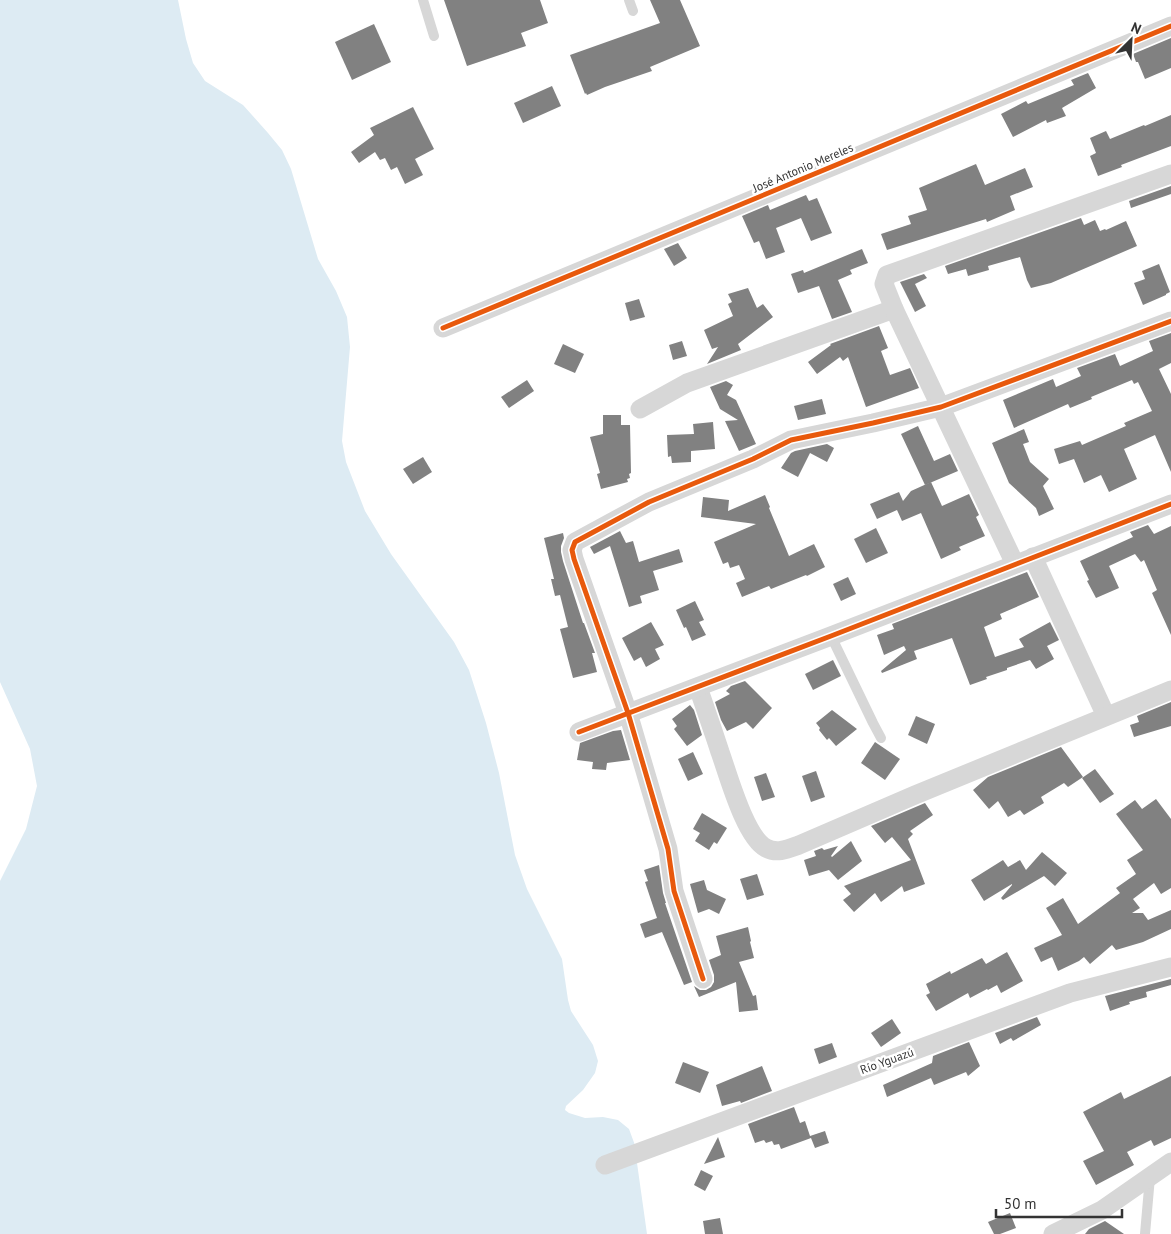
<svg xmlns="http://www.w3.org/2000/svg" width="1171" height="1234" viewBox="0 0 1171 1234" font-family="'PT Sans',sans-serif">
<rect width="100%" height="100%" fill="#fff"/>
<path fill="#ddebf3" d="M0,0H178L186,39L193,63L205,81L243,105L268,133L282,150L291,169L318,259L336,291L347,317L350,347L342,441L346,462L365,511L391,554L454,642L469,670L486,723L499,773L515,855L527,889L562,959L568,1000L571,1011L593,1045L598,1061L595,1073L583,1090L566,1106L565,1110L569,1113L585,1118L603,1117L618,1120L629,1129L636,1148L637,1163L647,1234H0V881L26,829L37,786L30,749L0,682Z"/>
<g fill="#818181">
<path d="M444,0H540L548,23L521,33L526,46L467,66Z"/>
<path d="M650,0H680L700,46L650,67L652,71L605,87L587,95L586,93L585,94L570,55L660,23Z"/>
<path d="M374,24L391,62L352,80L335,42Z"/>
<path d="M1171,38V68L1145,79L1138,62H1136L1133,54Z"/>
<path d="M1088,73L1096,88L1062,108L1066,116L1047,123L1046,120L1013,137L1001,114L1026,101L1028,104L1074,85L1071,80Z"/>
<path d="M552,86L561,106L523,123L514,103Z"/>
<path d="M413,107L434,149L415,159L423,175L405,184L397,167L391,170L385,158L380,160L375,152L359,163L351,152L374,135L370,128Z"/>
<path d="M1171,115V146L1121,165L1122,167L1098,176L1090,156L1096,153L1090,138L1106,131L1110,139L1144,125L1145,126Z"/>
<path d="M976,164L985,185L1025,168L1033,187L1010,196L1015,210L987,222L986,219L887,250L881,234L911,224L908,216L927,210L919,188Z"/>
<path d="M1171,186V194L1131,208L1129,201Z"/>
<path d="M806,195L809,201L817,198L832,233L811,241L801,218L776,228L785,252L766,259L759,241L754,243L742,216L768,205L770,210Z"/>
<path d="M1081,218L1084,225L1095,220L1100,231L1105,229L1106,230L1126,221L1137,246L1051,283L1031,288L1027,280L1020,257L988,266L989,270L968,276L966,269L948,274L945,266Z"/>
<path d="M678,243L687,258L674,266L664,249Z"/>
<path d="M862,249L868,263L850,270L852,274L838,280L852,312L832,319L819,286L798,293L791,274L803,270L804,273Z"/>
<path d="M1159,264L1170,292L1166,294V295L1143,305L1134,283L1145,279L1142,271Z"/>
<path d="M924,274L927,278L915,284L926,306L915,312L900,282Z"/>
<path d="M748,288L757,308L763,304L773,317L738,344L741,350L707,364L718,347L712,349L704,330L733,316L728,304L732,302L728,294Z"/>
<path d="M639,299L645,317L630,321L625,303Z"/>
<path d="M879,326L888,348L881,351L890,375L910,368L919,388L866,407L848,357L843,361L840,357L817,374L808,362L831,345L830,344Z"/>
<path d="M1171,333V363L1159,369L1171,394V472L1155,435L1124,449L1137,479L1109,492L1101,475L1084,483L1074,459L1059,464L1054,449L1080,441L1082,445L1126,426L1124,423L1152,411L1138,382L1134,384L1132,380L1091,397L1092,399L1070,408L1068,404L1014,428L1003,400L1053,379L1056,387L1081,376L1077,368L1115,354L1120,366L1153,351L1149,341Z"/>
<path d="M682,341L687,356L673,360L669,345Z"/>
<path d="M563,344L584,354L575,373L554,364Z"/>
<path d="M527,380L534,391L509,408L501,397Z"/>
<path d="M726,381L733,385L727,395L736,400L756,444L739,451L725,421L738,420L720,409L710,387Z"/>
<path d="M822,399L826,414L798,420L794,406Z"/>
<path d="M603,415H621V425H630L631,473L629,474L630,478L627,479L628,482L601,489L597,474L600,473L590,437L603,434Z"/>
<path d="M713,422L715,449L691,451V462L672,463L671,456L668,457L667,435L694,434L693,424Z"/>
<path d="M918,426L934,461L950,454L958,471L925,485L901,434Z"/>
<path d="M1024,429L1029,442L1023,444L1030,462L1049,479L1043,486L1054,509L1039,516L1036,508L1009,483L992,443Z"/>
<path d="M827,444L834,448L827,462L810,453L798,477L781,468L791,453L795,451Z"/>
<path d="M423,457L432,472L413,484L403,469Z"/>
<path d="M931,482L942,506L969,494L979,515L976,517L985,536L959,547L961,550L941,559L921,513L902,521L897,510L877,519L870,504L899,492L903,501L911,491Z"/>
<path d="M765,495L770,507L769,508L789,556L814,544L825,567L807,576L806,575L771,589L769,586L742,597L736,583L745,579L739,565L730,568L728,562L723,564L714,542L756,524L701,517L703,497L729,500L728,511Z"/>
<path d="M1148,525L1154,534L1171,526V635L1152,593L1157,590L1144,560L1141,562L1135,554L1109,566L1119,588L1096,598L1087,581L1089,580L1080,561L1133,537L1130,532Z"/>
<path d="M876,528L888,553L866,563L854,539Z"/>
<path d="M620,531L626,543L633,541L639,562L679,549L683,562L653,571L659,590L640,596L642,603L629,607L610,546L594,554L590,547Z"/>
<path d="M563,533L564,538L561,546V552L563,561L583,623H584L595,653H592L597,672L573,678L560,629L568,627L560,595L555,596L551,579H554L544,538Z"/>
<path d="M1027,572L1039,597L1000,614L1002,619L984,627L995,657L1024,647L1019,639L1050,622L1059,640L1047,646L1054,659L1036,669L1030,660L1007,668V670L986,677L987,679L970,685L952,638L914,651L917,659L882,673L881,671L906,650L904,646L884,655L877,635L894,629L892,624Z"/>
<path d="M848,577L856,594L841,601L833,584Z"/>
<path d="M695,601L704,620L699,622L706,635L692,641L686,627L684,628L676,610Z"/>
<path d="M651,622L664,645L655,649L660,659L646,667L641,657L634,661L622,638Z"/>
<path d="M833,660L841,676L813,690L805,674Z"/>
<path d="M745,681L772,708L753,729L746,722L727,731L721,720L715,702L730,694L726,691L731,686Z"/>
<path d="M1171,702V726L1134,737L1130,725L1139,722L1137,716Z"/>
<path d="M690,705L694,710L702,735L687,746L674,729L677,726L672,719Z"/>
<path d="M832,710L857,729L836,746L829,738L827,740L819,730L820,728L816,723Z"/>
<path d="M916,716L935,724L927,744L908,735Z"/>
<path d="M621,730L630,760L607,763L606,770L592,769L593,762L577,760L580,743L613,731Z"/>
<path d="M875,742L900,759L885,780L861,763Z"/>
<path d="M1061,747L1083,777L1068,787L1064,783L1041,797L1044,803L1024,815L1020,810L1008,817L998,801L989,809L973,790L988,777Z"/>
<path d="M693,752L703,774L688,781L678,759Z"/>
<path d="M1095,769L1114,794L1100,803L1082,778Z"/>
<path d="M816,771L825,797L811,802L802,776Z"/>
<path d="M766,773L775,797L762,801L754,777Z"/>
<path d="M1156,799L1171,819V888L1161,894L1154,883L1133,899L1140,908L1132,913H1143L1148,920L1171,910V929L1143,942L1116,950L1112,945L1090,964L1084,957L1079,961L1058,971L1052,957L1041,962L1034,948L1062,935L1046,908L1063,898L1078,924L1120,893L1116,888L1136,874L1127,860L1143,850L1116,814L1135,800L1142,809Z"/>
<path d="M925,803L933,815L910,831L913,834L908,839L925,884L904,892L902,886L881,902L875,893L854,912L843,900L851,894L844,886L911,860L892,837L885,843L871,826Z"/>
<path d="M702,813L727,828L717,844L714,842L709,850L695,841L700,833L693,829Z"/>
<path d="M851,841L862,861L838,880L829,870L809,876L804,860L816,856L814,851L822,848L824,850L838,846L831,856L832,857Z"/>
<path d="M1042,852L1067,873L1055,886L1044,876L1003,900L1001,898L1012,885V884L984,901L971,880L1003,860L1008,867L1020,860L1026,870Z"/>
<path d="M659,865L663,893L666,903H665L692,982L684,985L662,932L645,938L640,924L657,918L645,882L648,881L644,870Z"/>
<path d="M757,874L764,895L747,900L740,879Z"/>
<path d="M704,880L707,890L726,899L719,914L709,909L698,913L690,884Z"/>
<path d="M748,927L751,941L750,942L754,958L739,962L753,996L756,995L758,1010L739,1012L736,982L699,997L694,986L700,990H706L711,987L714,982V975L709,960L721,955L716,936Z"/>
<path d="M1007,952L1023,981L1001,993L997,985L988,990L987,989L970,998L968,993L936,1011L926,995L930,993L926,984L950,971L951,974L982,958L986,964Z"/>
<path d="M1171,979V985L1146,992L1147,997L1129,1002L1130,1004L1110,1011L1105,996Z"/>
<path d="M1037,1017L1041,1025L1013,1041L1011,1038L1000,1044L995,1033Z"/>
<path d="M892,1019L901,1033L881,1047L871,1033Z"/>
<path d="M969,1042L980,1066L968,1076L966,1072L934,1085L931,1078L887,1097L883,1085L932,1063L933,1056Z"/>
<path d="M832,1043L837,1057L819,1064L814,1049Z"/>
<path d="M683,1062L709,1072L700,1093L675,1083Z"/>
<path d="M762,1066L772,1091L741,1103L740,1101L722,1106L716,1085Z"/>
<path d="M1171,1076V1138L1154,1146L1151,1140L1127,1152L1134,1165L1096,1185L1083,1161L1104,1151L1083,1112L1121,1092L1124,1099Z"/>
<path d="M794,1107L800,1123L805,1121L810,1136L825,1131L829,1143L815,1148L811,1138L781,1149L779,1144L774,1145L772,1141L766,1143L764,1140L755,1143L748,1124Z"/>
<path d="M718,1137L725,1157L704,1164Z"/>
<path d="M701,1170L713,1176L705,1191L694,1185Z"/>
<path d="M1010,1213L1016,1228L1000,1234H994L988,1222Z"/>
<path d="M720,1218L723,1234H705L703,1221Z"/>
<path d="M1105,1221L1124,1234H1085L1089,1229Z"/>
</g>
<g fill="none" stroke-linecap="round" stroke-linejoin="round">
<g stroke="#d7d7d7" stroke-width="10">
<path d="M423,0L434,36"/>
<path d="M629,0L633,11"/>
<path d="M831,636L873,723L881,738"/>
<path d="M1145,1234L1150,1177"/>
</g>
<g stroke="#d7d7d7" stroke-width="19">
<path d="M443,328L1171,26"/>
<path d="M640,409L687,383L894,309"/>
<path d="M1033,557L1106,716"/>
<path d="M1015,564L894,309L884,284L887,275L1171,174"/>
<path d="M698,687C705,708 713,730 720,752C728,774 745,837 766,848C777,854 788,849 799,845L915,795L1171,690"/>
<path d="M579,732L831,636L1171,504"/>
<path d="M703,979L674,891L668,849L628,713L574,559L572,550L575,542L649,502L753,459L791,440L873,423L941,407L1171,321"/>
<path d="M605,1165L1070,993L1171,967"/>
<path d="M1053,1234L1102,1210L1171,1162"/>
</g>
<g stroke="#fff" stroke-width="8">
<g id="cycleway">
<path d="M443,328L1171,26"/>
<path d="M579,732L831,636L1171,504"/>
<path d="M703,979L674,891L668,849L628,713L574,559L572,550L575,542L649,502L753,459L791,440L873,423L941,407L1171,321"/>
</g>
</g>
<use href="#cycleway" stroke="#e8590c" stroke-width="5"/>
</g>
<g text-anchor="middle" stroke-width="5" stroke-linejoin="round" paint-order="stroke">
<g font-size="12" fill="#333" stroke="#fff">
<text transform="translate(803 168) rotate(-23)" y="4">José Antonio Mereles</text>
<text transform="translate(887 1061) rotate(-20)" y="4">Río Yguazú</text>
</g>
</g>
<g transform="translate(1131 40) rotate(24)" stroke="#ffffff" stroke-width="4" paint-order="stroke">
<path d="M0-4L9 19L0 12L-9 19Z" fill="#333333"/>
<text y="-8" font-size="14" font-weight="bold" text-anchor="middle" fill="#333333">N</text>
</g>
<path d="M996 1209v8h126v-8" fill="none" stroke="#333333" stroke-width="2.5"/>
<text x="1004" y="1209" font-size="15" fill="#333333" stroke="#ffffff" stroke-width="4" paint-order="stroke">50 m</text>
</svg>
